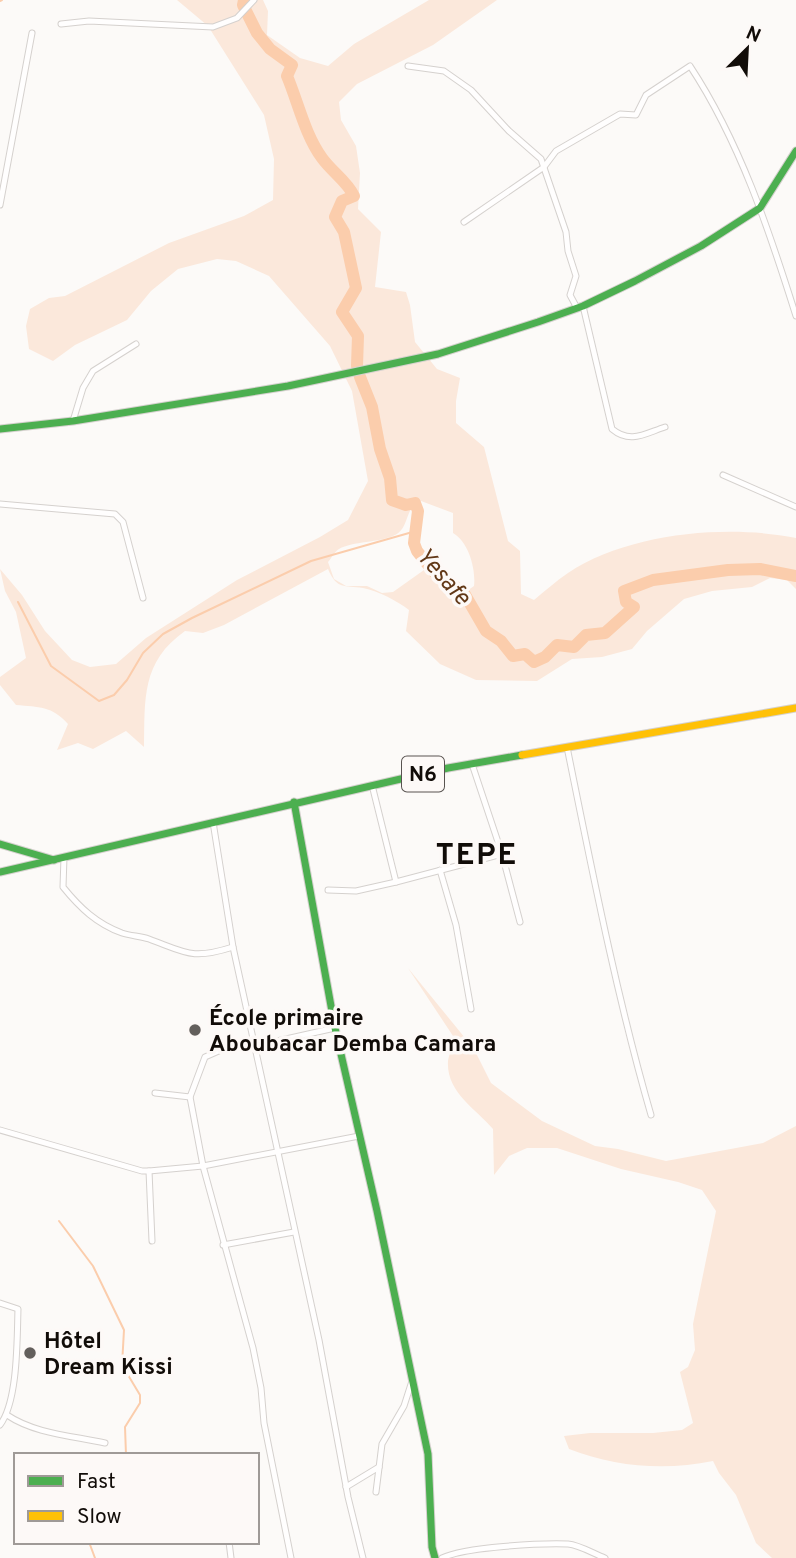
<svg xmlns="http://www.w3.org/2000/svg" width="796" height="1558" viewBox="0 0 796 1558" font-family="Overpass,sans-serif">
<rect width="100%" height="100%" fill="#fcfaf8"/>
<g fill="#fbe8db" fill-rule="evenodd">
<path d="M177,0H263L268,11L267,35L300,58L328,66L354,44L429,0H497L433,45L357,84L339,102L341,120L356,146L360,173L358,209L381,232L375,287L406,292L410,305L415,342L437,369L460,378L456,401V423L484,447L508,541L520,551L521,594L534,600C545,591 556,581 568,573C628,533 727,524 796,538V589L787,580L770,578L752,587L712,591L684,599L647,631L632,649L602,657L572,659L537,681L476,680L440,664L406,631L409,610C397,601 379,591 363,588C344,585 337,590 328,569L224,625L203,633L185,631C141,662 145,699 144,747L126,731L93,749L78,743L57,750L68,724C52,706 39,707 16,705L0,685V677L26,658L16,612L5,591L0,569L22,595L45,631L72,660L90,667L116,664L146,638L237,580L320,537L348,520L368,481L352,391L330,346L269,276L236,261L217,259L178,269L151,291L127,320L75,345L53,361L29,349L26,326L30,309L49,298L65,296L169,243L244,216L273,200L274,159L264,115L208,26ZM421,501L453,513V533C469,542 476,570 474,586L464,593L433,571L424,570L393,592L382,593L367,586H346L334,579L328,562C331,559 335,551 339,549C353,541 379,543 395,535C410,528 404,507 421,501Z"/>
<path d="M408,968L474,1049L491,1083L542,1121L595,1146L618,1149L666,1161L763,1143L796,1126V1558H772L756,1543L736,1495L719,1473L713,1461C665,1471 615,1467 569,1449L564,1436L590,1433H653L682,1430L693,1423L680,1372L688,1367L695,1350L693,1324L716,1211L702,1190L678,1182L621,1169L557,1148H527L509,1156L494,1175L493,1129C475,1108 446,1092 448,1061C449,1054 453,1046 455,1039Z"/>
</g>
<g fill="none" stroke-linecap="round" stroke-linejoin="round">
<g stroke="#fbcdac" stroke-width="2">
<path d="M0,1L2,0"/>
<path d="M18,602L51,666L99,701L114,695L127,680L143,653L163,634L192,618L311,561L416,531"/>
<path d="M59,1221L93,1266L124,1330L122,1365L140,1395V1403L125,1427L126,1455"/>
<path d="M89,1542L95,1558"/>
</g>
<g stroke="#fbcdac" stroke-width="12">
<path d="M244,0L243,5L257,33L270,49L292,65L287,76C298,102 305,135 322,158C332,172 347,181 354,196L342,201L335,217L344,232L356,288L342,312L358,336L357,366"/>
<path d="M360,377L372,407L380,449L390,478L392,500L406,505L415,503L418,511L414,543L417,551L433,571L464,593L486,631L501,641L513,656L525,654L534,662L545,657L557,645L574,647L586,635L605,633L634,607L626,602L624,591L653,580L728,570L760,569L796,576"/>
</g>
<g stroke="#d5d1ce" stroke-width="7">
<g id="street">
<path d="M61,24L89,21L213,27L237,18L254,0"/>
<path d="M408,66L444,71L471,90L509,131L541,159L566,232L568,251L576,276L570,295L577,308"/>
<path d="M0,205L32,33"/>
<path d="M464,222L544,167L556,151L620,114L636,115L646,95L690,66C740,142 769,230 796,316"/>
<path d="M583,306L612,429C630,444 644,434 665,427"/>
<path d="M73,421L83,388L93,371L136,344"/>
<path d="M723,475L796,507"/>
<path d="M0,504L115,514L123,522L143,598"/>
<path d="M567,747C592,870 616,994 651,1115"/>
<path d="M472,764L502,854L520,922"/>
<path d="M372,785L396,882L502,854"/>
<path d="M213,822L233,947L319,1340L348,1497L363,1558"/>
<path d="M64,857L63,887C80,908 97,924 122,933C131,936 140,936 149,939C187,953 192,960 233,947"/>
<path d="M440,870L456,925L471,1009"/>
<path d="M328,890L356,891L396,882"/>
<path d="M155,1093L190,1097L205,1057L221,1050L254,1046L335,1028"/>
<path d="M190,1097L203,1166L253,1348L261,1388L264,1423L291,1558"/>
<path d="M0,1130L142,1171H149L203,1166L359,1136"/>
<path d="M149,1171L152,1241"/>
<path d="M223,1245L294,1232"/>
<path d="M0,1303L18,1309C17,1340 18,1401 0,1425"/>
<path d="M7,1415C35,1434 74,1436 105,1443"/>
<path d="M346,1487L379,1467"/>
<path d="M376,1492L382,1444L404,1406L412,1381"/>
<path d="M229,1542L231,1558"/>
<path d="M442,1558C465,1547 541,1543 568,1544C580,1545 594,1554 605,1558"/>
</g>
</g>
<g stroke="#d5d1ce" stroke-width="9">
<g id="fast">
<path d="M0,429L73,421L288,386L438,354L538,322L583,306L635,281L701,246L760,208L796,151"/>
<path d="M294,802L335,1028L377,1211L428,1454L432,1547L435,1558"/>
<path d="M0,844L54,860"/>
<path d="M0,872L448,768L522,755"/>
</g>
</g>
<g stroke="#d5d1ce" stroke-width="9">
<path id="slow" d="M522,755L796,708"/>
</g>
<use href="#street" stroke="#fffefe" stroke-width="5"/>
<use href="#fast" stroke="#4caf50" stroke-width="7"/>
<use href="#slow" stroke="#ffc107" stroke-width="7"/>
</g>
<g fill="#635f5c" stroke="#fdf9f7" stroke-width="2.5">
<circle cx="195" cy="1030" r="7"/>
<circle cx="30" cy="1353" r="7"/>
</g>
<g text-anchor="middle" stroke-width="7" stroke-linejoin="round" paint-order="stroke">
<rect fill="#fdf9f7" stroke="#585350" stroke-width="2" x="402" y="756.5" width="42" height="35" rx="5"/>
<g font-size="21" font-weight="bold" fill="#110c08">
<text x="423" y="781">N6</text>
</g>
<g font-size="23" font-weight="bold" fill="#110c08" stroke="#fdf9f7" text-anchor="start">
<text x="209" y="1025">École primaire<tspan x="209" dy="26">Aboubacar Demba Camara</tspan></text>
<text x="44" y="1348">Hôtel<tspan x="44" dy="26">Dream Kissi</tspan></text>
</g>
<g font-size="24" font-style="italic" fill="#623817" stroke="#fdf9f7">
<text transform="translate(444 576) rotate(48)" y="8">Yesafe</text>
</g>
<g font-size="30" font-weight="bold" letter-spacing="2" fill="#110c08" stroke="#fdf9f7">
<text x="477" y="864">TEPE</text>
</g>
</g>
<rect x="14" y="1453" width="245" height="91" fill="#fdf9f7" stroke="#9f9a97" stroke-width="2"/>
<rect x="28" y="1476" width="35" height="10" fill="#4caf50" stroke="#9f9a97" stroke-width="2"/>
<text x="77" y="1488" font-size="21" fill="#110c08">Fast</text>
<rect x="28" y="1511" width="35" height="10" fill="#ffc107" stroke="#9f9a97" stroke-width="2"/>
<text x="77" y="1523" font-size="21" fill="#110c08">Slow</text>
<g transform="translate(747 49) rotate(24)" stroke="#fdf9f7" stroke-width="5" paint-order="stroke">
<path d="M0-5L12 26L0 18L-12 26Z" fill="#110c08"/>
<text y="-10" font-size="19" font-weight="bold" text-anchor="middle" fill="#110c08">N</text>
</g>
</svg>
